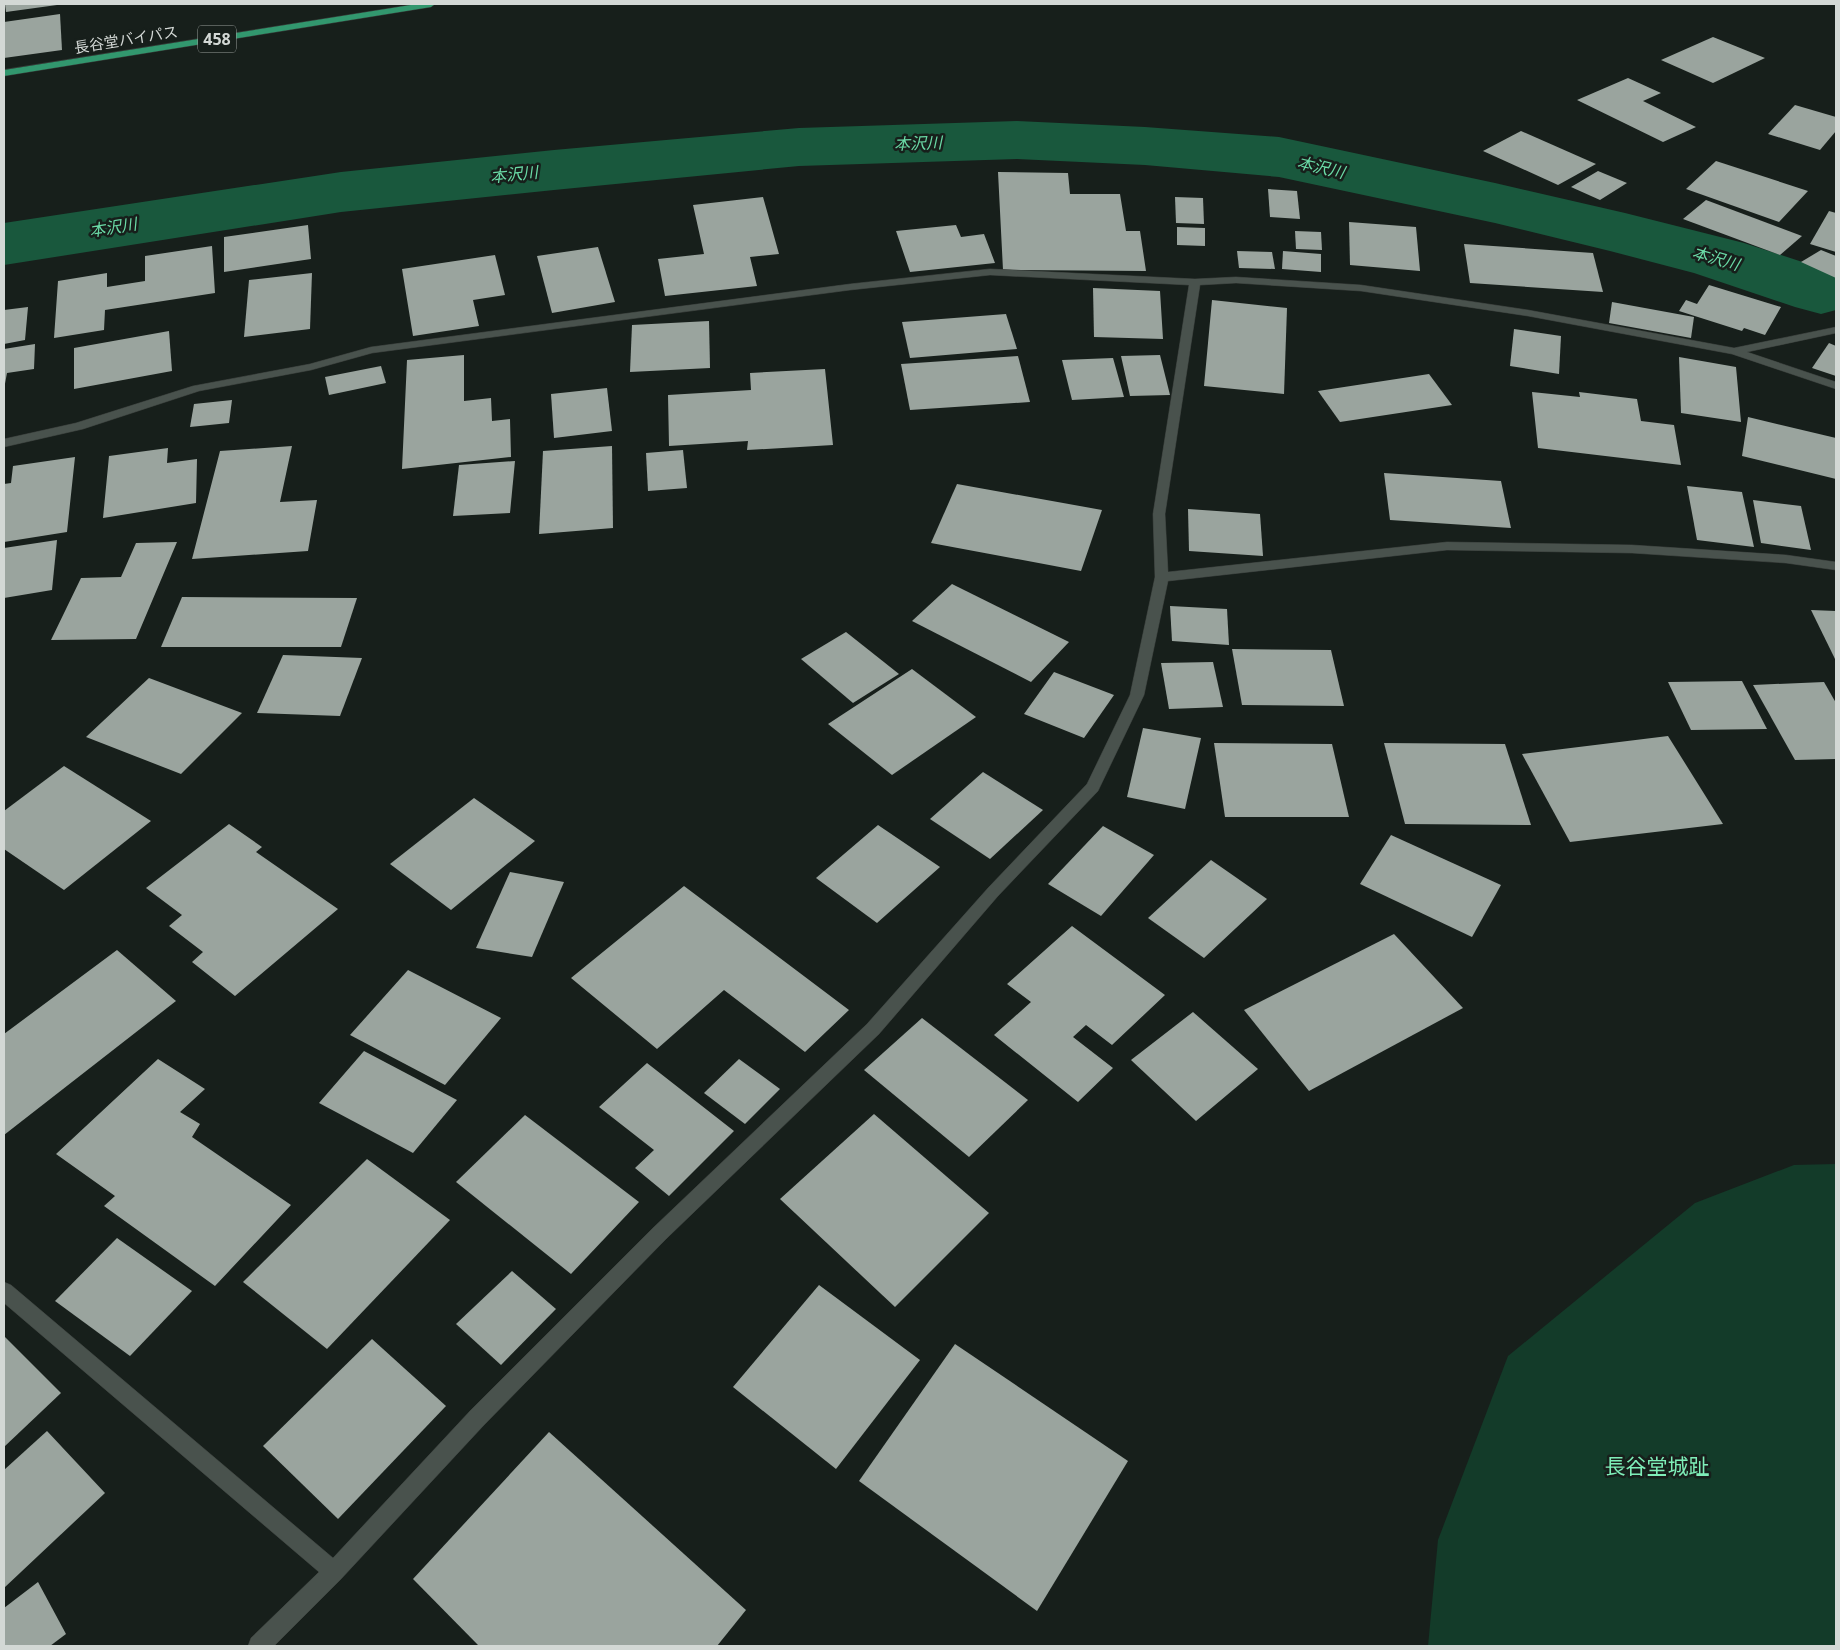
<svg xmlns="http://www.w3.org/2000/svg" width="1840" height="1650" viewBox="0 0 1840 1650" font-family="'Noto Sans','Noto Sans JP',sans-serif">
<rect width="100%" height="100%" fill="#171f1b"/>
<path fill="#133b29" d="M1836,1164V1646H1428L1438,1540L1508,1356L1695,1203L1794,1165Z"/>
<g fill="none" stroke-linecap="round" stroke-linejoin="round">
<path fill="#19583d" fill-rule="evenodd" d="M1017,121L1145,127L1279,137L1495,183L1625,213L1744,243L1836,273V310L1821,314L1795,307L1694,273L1610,251L1495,223L1279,177L1145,165L1017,159L799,166L554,190L341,212L4,265V223L341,172L554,150L799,128Z"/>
</g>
<g fill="#9aa49e">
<path d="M5,4H57V5L6,12Z"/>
<path d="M60,14L62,50L4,58V22Z"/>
<path d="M1713,37L1765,58L1713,83L1661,60Z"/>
<path d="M1628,78L1661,93L1643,101L1696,127L1663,142L1577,100Z"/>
<path d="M1795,105L1836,117V131L1820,150L1768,134Z"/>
<path d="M1521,131L1596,164L1558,185L1483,151Z"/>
<path d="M1716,161L1808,191L1779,222L1686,189Z"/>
<path d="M1598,171L1627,183L1600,200L1571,187Z"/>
<path d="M998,172L1068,173L1070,194H1120L1126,231H1140L1146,271L1003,270Z"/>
<path d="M1268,189L1297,191L1300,219L1270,217Z"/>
<path d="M763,197L779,254L750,257L757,286L665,296L658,259L704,254L693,205Z"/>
<path d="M1175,197L1203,198L1204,224L1176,223Z"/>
<path d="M1706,200L1802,236L1780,255L1683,219Z"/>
<path d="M1829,211L1836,213V252L1810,244Z"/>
<path d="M1349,222L1416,227L1420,271L1350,265Z"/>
<path d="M308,225L311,259L224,272V237Z"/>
<path d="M956,225L961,237L984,234L995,263L910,272L896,231Z"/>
<path d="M1177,227L1205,228V246L1177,245Z"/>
<path d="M1295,231L1321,232L1322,250L1296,249Z"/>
<path d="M1464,244L1593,253L1603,292L1470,283Z"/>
<path d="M212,246L215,293L105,310L104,330L54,338L58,281L107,273V287L145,281V256Z"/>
<path d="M598,247L615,302L552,313L537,256Z"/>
<path d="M1821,250L1836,256V278L1801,262Z"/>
<path d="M1237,251L1272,252L1275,269L1239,268Z"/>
<path d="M1283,251L1321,254V272L1282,269Z"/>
<path d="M495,255L505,295L473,300L479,326L413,336L402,269Z"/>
<path d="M312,273L310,329L244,337L249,280Z"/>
<path d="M1709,285L1781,307L1765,335L1744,328L1742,331L1679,311L1686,300L1697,304Z"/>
<path d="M1093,288L1160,291L1163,339L1094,337Z"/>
<path d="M1212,300L1287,308L1284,394L1204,386Z"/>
<path d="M1612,302L1694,317L1691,338L1609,323Z"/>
<path d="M28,307L25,340L4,344V310Z"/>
<path d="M1006,314L1017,349L910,358L902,322Z"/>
<path d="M709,321L710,368L630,372L632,325Z"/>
<path d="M1514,329L1561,336L1559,374L1510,366Z"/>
<path d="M169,331L172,371L74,389V348Z"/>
<path d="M1829,343L1836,346V376L1812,368Z"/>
<path d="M35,344L34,369L7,373L4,389V349Z"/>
<path d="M464,355V401L491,398L492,421L510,419L511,457L402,469L407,360Z"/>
<path d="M1160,355L1170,395L1130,396L1121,356Z"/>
<path d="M1018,356L1030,402L910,410L901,364Z"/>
<path d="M1679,357L1736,367L1741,422L1681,413Z"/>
<path d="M1113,358L1124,397L1072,400L1062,360Z"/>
<path d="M381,366L386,383L329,395L325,377Z"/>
<path d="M825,369L833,445L747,450L748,441L669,446L668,395L751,390L750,373Z"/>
<path d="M1429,374L1452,405L1340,422L1318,391Z"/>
<path d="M607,388L612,431L554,438L551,394Z"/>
<path d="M1532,392L1580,397L1579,392L1637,399L1641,421L1674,425L1681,465L1538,448Z"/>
<path d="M232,400L229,423L190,427L194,404Z"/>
<path d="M1748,417L1836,438V479L1742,456Z"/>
<path d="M292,446L280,502L317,500L308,551L192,559L220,451Z"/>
<path d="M612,446L613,528L539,534L543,451Z"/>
<path d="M168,448L167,463L197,459L196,503L103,518L109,456Z"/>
<path d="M683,450L687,488L648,491L646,453Z"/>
<path d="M75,457L67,532L4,542V484L11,483L13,466Z"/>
<path d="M515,461L510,513L453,516L459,465Z"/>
<path d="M1384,473L1501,481L1511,528L1390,520Z"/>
<path d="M957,484L1102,510L1081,571L931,543Z"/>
<path d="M1687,486L1742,492L1754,547L1697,540Z"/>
<path d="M1753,500L1801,506L1811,550L1761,543Z"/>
<path d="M1188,509L1260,514L1263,556L1189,551Z"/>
<path d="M57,540L52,590L4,598V548Z"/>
<path d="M177,542L136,639L51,640L81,578L121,577L136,543Z"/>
<path d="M952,584L1069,642L1031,682L912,621Z"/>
<path d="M182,597L357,598L341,647H161Z"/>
<path d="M1170,606L1227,609L1229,645L1172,641Z"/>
<path d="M1811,610L1836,611V661Z"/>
<path d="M846,632L899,674L853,703L801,659Z"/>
<path d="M1232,649L1331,650L1344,706L1242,705Z"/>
<path d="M283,655L362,658L340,716L257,713Z"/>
<path d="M1213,662L1223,707L1169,709L1161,663Z"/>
<path d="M912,669L976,717L892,775L828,724Z"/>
<path d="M1054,672L1114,695L1084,738L1024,714Z"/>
<path d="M149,678L242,713L181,774L86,737Z"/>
<path d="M1742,681L1767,729L1691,730L1668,682Z"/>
<path d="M1824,682L1836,703V759L1795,760L1753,685Z"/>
<path d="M1143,728L1201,738L1185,809L1127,797Z"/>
<path d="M1668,736L1723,824L1570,842L1522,754Z"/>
<path d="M1214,743L1332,744L1349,817H1225Z"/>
<path d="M1384,743L1505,744L1531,825L1405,824Z"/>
<path d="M64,766L151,821L64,890L4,849V811Z"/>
<path d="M983,772L1043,810L990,859L930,819Z"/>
<path d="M474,798L535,841L451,910L390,864Z"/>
<path d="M229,824L262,847L256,852L338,909L235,996L192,962L203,952L169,926L182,915L146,888Z"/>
<path d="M878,825L940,867L877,923L816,878Z"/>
<path d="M1103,826L1154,855L1101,916L1048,884Z"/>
<path d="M1391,835L1501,885L1472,937L1360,884Z"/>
<path d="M1211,860L1267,899L1204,958L1148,918Z"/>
<path d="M510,872L564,882L532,957L476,948Z"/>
<path d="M684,886L849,1010L805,1052L724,990L657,1049L571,978Z"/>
<path d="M1072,926L1165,995L1112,1045L1086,1025L1073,1037L1113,1068L1078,1102L994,1035L1031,1002L1007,984Z"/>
<path d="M1394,934L1463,1008L1309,1091L1244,1010Z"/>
<path d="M117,950L176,1001L4,1135V1034Z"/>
<path d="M408,970L501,1018L445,1085L350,1035Z"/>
<path d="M1193,1012L1258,1069L1196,1121L1131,1060Z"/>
<path d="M922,1018L1028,1100L969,1157L864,1070Z"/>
<path d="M364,1051L457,1100L413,1153L319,1103Z"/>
<path d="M158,1059L205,1089L180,1112L200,1124L192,1137L291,1205L215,1286L104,1206L115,1196L56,1154Z"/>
<path d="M739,1059L780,1089L745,1124L704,1093Z"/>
<path d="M647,1063L734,1131L669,1196L635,1168L654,1150L599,1107Z"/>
<path d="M874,1114L989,1213L895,1307L780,1199Z"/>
<path d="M525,1115L639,1202L571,1274L456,1182Z"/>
<path d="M367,1159L450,1220L327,1349L243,1282Z"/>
<path d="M117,1238L192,1291L130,1356L55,1301Z"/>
<path d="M512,1271L556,1309L501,1365L456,1324Z"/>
<path d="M819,1285L920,1360L836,1469L733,1387Z"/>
<path d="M4,1336L61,1393L4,1447Z"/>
<path d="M372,1339L446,1406L338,1519L263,1446Z"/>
<path d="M955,1344L1128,1461L1037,1611L859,1481Z"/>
<path d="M47,1431L105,1493L4,1588V1470Z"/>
<path d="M549,1432L746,1610L717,1646H479L413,1579Z"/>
<path d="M38,1582L66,1634L50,1646H4V1608Z"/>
</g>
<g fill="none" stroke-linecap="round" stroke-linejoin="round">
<g stroke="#363b38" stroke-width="1">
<path id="service" d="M990,269L1195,279L1236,277L1361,285L1528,310L1734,348L1836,327V333L1747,352L1836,382V389L1732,354L1528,316L1361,291L1236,283L1200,285L1165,514L1168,572L1447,542L1632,545L1786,555L1836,562V570L1786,563L1632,553L1447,550L1168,581L1144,695L1098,791L998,896L879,1034L666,1239L484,1425L341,1579L274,1646H248L251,1638L319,1572L4,1303V1282L11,1285L333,1558L470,1411L654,1227L867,1024L988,888L1087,784L1130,695L1155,577L1153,514L1189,285L990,275L850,290L372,353L311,370L199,391L83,429L4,447V439L76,423L193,386L310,364L371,347L850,284Z"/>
</g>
<g stroke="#363b38" stroke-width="1">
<path id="trunk" d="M417,4H435L431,7L4,76V70Z"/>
</g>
<use href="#service" fill="#49524d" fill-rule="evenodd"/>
<use href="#trunk" fill="#32976e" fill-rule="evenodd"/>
</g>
<g text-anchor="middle" stroke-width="5" stroke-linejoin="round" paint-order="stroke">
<g font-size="15" fill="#d3d8d5" stroke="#171f1b">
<text transform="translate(126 40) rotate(-9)" y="5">長谷堂バイパス</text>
</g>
<rect fill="#171f1b" stroke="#9ba09d" stroke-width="1" x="198" y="25.5" width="38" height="27" rx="4"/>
<g font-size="16" font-weight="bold" fill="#d3d8d5">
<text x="217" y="45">458</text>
</g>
<g font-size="16" font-style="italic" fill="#6adaa6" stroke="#171f1b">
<text transform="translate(918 143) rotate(-2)" y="6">本沢川</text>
<text transform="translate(1321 167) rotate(13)" y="6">本沢川</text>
<text transform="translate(514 174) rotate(-6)" y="6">本沢川</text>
<text transform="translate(113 227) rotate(-9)" y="6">本沢川</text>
<text transform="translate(1716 258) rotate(16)" y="6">本沢川</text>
</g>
<g font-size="21" fill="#7eeeb8" stroke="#171f1b">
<text x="1657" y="1474">長谷堂城趾</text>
</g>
</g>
<rect width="1840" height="1650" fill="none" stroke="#d3d8d5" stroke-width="10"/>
</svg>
